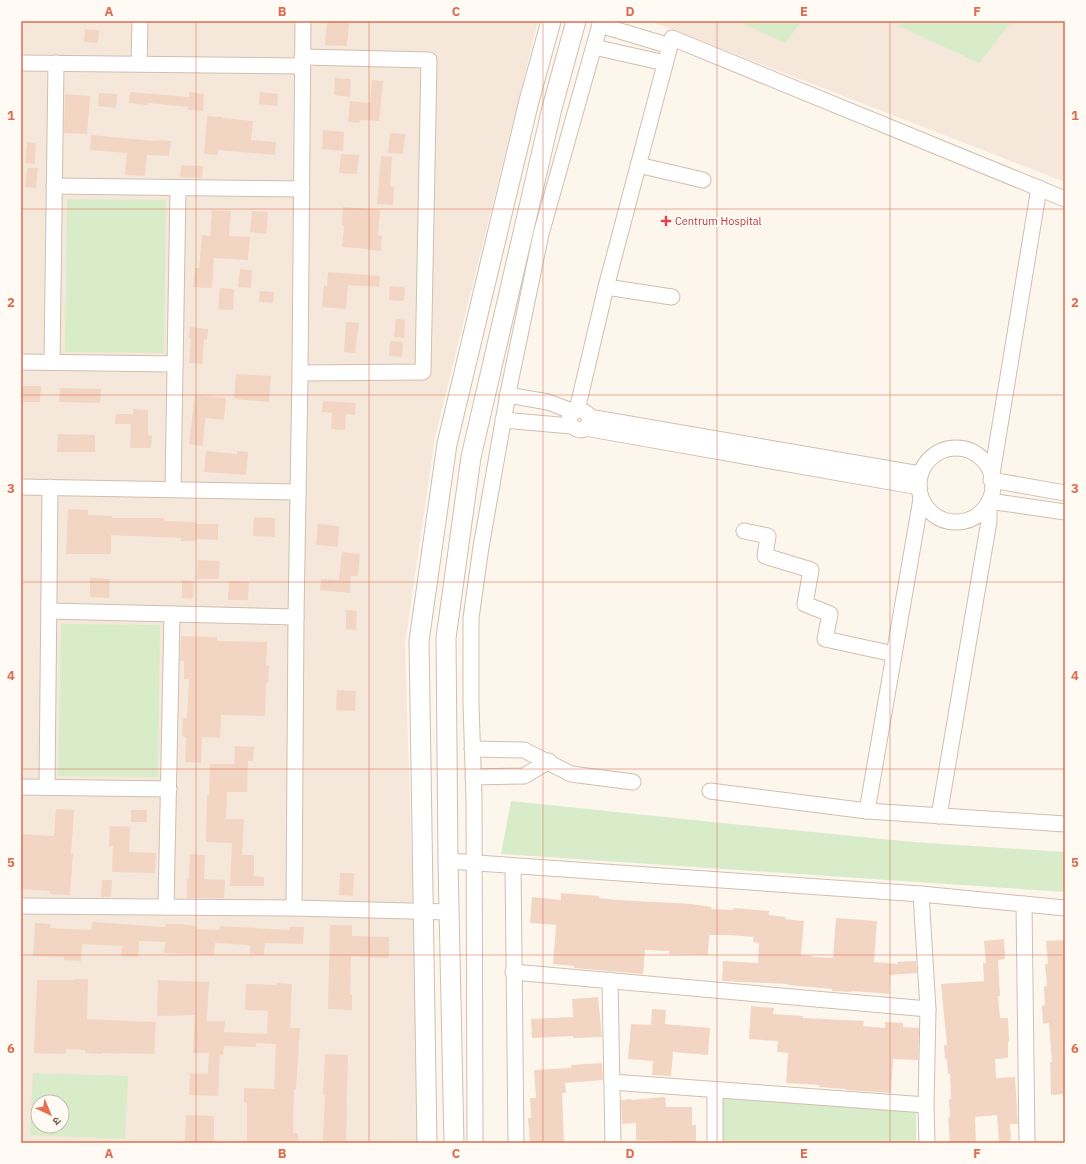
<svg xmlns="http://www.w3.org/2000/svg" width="1086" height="1164" viewBox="0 0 1086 1164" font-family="'IBM Plex Sans','Noto Sans Devanagari',sans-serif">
<rect width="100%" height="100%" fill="#fdf6ec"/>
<g fill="#f5e8da" fill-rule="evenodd">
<path d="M21,21H538L435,437L405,644L413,899L417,1143H21ZM38,1102H62V1126H38Z"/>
<path d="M650,21H1065V182Z"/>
</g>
<g fill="#d8ecc9" fill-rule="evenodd">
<path d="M738,21H802L785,43Z"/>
<path d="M903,21H1012L979,63L899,26Z"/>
<path d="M67,199L166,200L164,353L65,352Z"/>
<path d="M61,624L160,625L158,777L58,776Z"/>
<path d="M511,801L722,823L913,842L1065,852V892L501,854Z"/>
<path d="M33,1073L128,1076L125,1139L30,1135ZM38,1102H62V1126H38Z"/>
<path d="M721,1097L916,1110V1143H723Z"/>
</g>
<g fill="#f3d5c3">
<path d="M327,21H349L347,46L325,45Z"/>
<path d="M85,29L99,30L98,43L84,42Z"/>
<path d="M335,78L351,79L350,97L334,95Z"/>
<path d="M372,80L383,81L379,121L360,120L359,123L348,122L350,101L370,103Z"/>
<path d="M130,92L189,97V92L204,94L203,111L188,110V107L148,103V105L129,103Z"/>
<path d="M260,92L278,94L277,106L259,104Z"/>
<path d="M99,93L117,94L116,108L98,106Z"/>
<path d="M65,94L90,96L87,134L64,133Z"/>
<path d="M207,116L222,117V118L253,121L251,140L276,142L275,155L218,150V155L204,154Z"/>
<path d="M323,130L344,132L343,151L322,149Z"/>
<path d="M390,133L405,134L403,154L388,153Z"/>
<path d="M91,135L155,141L156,140L171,141L169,156L147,155L145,176L125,175L127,153L90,150Z"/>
<path d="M27,142L36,143L35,164L25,163Z"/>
<path d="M341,154L359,155L357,174L339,173Z"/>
<path d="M381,156L392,157L390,186L394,187L393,205L377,204Z"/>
<path d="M181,165L203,166L202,178L180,177Z"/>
<path d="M27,168H38L36,188L25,187Z"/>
<path d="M343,207L380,210L378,235L382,236L381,251L368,250V249L342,247L344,226H342Z"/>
<path d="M212,210L231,211L229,236L250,237L248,260L214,258L212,288L193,287L195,268H199L202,235L210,236Z"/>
<path d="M252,211L268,212L266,234L250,232Z"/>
<path d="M240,269L252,270L251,288L238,287Z"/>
<path d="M328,272L380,276L379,287L348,285L346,309L322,307L324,286H327Z"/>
<path d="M390,286L405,287L404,301L389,300Z"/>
<path d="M220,288L234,289L233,310L218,309Z"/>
<path d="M260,291L274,292L273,303L259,302Z"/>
<path d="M396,319L405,320L404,338L394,337Z"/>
<path d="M346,322L359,323L355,353L344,352Z"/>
<path d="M190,327L208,329L207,340L204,339L202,364L189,363L191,339L189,338Z"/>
<path d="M390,341L403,342L402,357L389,356Z"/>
<path d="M236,374L271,376L269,402L234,399Z"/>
<path d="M21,386H41L40,402H21Z"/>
<path d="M60,388L101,389L100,403L59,402Z"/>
<path d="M195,395L226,398L224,420L205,418L203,446L189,444Z"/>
<path d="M323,401L356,403L355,415L346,414L345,430L331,429L332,413L322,412Z"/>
<path d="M133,409L148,410V435L152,436L151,448H130L131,424H115L116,414H133Z"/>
<path d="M58,434L95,435V452H57Z"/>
<path d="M206,451L237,454V451L248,452L246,475L204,472Z"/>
<path d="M68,509L88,510V515L112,516V518H164V521L195,522V524H218V540L195,539V541H181V538L111,535V554H66Z"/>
<path d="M254,517L275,518V537L253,536Z"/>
<path d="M318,524L339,526L338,547L316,545Z"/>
<path d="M342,552L360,554L358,576H351L350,593L320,590L321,579L339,580Z"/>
<path d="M198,560L220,561L219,579H197Z"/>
<path d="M90,578L110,579L109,598L90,597Z"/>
<path d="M182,580L194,581L193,599L182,598Z"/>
<path d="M229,581L249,582L248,600H228Z"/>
<path d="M346,610L357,611L356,630L346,629Z"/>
<path d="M181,636L217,637V641L267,642L266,665H269L268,683H266L265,716L221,715L220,738L202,737L201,763L185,762L186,737L182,736L183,718H187L189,679H184V661H180Z"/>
<path d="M337,690L356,691L355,711L336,710Z"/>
<path d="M235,746L254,747L253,761H248L247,792H227L226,819H244L242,855H254V876L264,877V886H230L232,843L206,842L207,795H209L210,764H234Z"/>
<path d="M56,809L74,810L71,854H73L70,895L50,894V891L21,889L22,844H21V834L54,836Z"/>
<rect x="131" y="810" width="16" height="12"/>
<path d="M110,826L130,827L129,852L156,853L155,873L112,872L113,846H109Z"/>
<path d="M190,854L205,855L204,879L225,880L224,898H187V878L189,879Z"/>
<path d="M340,873H354L353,896L339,895Z"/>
<path d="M102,880H112L111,897H101Z"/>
<path d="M561,893L599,896V898L617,900L692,904L711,907V909L733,910L734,908L769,911V915L786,917L785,919L804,921L801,955L813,956V957L833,958L836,918L877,921L874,962L898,964L897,962L916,961L917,973L890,975L889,994L852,991L851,992L832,991V989L788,985V984L722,981L723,961L758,963L759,943L753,942L754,937L728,935H709L708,955L669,954V951L645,950L643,974L574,968V966L553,964L556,925L530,923L532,897L561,900Z"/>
<path d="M92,922L165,927L166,924H180L197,926L196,929L219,930L220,926L289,930V927H304L303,944L265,943L264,955L250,954V945L215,943L214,955L164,953L165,942L139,941L138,957L121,956L122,946L82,944L81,961L64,960V957L33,956L35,923L50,924V928L91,930Z"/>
<path d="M330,925H352V936L389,937V958L351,956L350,995H352V1010L328,1009Z"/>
<path d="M1004,939L1005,959L998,960L1000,996H998L1000,1018H1008L1009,1042H1008V1058L995,1059L996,1078L1015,1077L1018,1124H1010L1011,1143H999L997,1115L975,1117L976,1143H950L948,1117H950L949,1099H951L950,1074H948L947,1059H945L944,1045H947L941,984L984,981L983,963H986L984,941Z"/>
<path d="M1065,940V1094L1051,1095L1050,1062H1052L1049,1023L1043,1024L1042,1006L1045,1005L1044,986H1047L1045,964H1048L1046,941Z"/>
<path d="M74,979H88L87,1019L156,1022L154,1054L102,1053V1054L85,1053V1050L66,1049V1054L34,1053L37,980H74Z"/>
<path d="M158,980L209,982L207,1021H225L224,1032L267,1034L268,1011L245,1010L246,984L277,985V983L292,984L290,1028H300L296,1089H294L293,1133H298V1143H247V1103H244V1088L274,1089L276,1044L256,1043V1047L224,1046L223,1055H220L218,1096L189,1095L190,1073L208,1074L209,1053H193L195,1015L157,1016Z"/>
<path d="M598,997L602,1037L573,1038V1036L532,1038L531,1019L573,1017L572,999Z"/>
<path d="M751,1006L774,1008L773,1014L803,1016V1018L864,1021L863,1026L885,1028V1022L903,1023V1027L919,1028L918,1060L893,1059L891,1093L846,1090V1089L819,1087L820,1085L786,1083L788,1053L777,1052L778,1041L749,1039Z"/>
<path d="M652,1009L666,1010L665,1024L710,1028L708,1055L673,1052L671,1076L652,1075L653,1061L628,1059L631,1024L651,1025Z"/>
<path d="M325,1054L348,1055L346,1141H323L325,1095H323Z"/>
<path d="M602,1063L603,1080L565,1083L566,1093H562L564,1143H530L528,1118H531L530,1098H536L534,1070L571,1068V1065Z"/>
<path d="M665,1097L666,1107H692V1125H696V1143H672V1141L636,1140V1123L622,1124L621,1100L631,1099L632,1100Z"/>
<path d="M186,1115L214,1116V1143H185Z"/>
</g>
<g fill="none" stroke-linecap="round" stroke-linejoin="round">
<g stroke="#d1beb0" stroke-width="17">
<g id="minor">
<path d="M600,25L670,46"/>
<path d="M594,47L665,63"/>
<path d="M21,63L302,66"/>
<path d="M139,64L140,21"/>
<path d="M638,165L703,180"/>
<path d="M54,186L302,189"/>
<path d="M1039,188L991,480L1065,493"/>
<path d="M606,287L672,297"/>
<path d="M21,362L175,364"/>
<path d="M52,362L56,63"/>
<path d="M300,373L423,372L429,60L302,57"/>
<path d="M507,395L548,402L574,412"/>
<path d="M577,410C584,410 591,414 589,422C586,441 555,421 577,410L606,287L672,38L1065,199"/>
<path d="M589,417L920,474"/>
<path d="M503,420L571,426"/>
<path d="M585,428L919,487"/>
<circle cx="956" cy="485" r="37"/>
<path d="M21,487L298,492"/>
<path d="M173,489L178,188"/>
<path d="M744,531L768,536L765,556L811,570L805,604L830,614L825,639L894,654"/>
<path d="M49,611L296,617"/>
<path d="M472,749L524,750L571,774L633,782"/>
<path d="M473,777L524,776L549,761"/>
<path d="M21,787L169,789"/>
<path d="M47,787L50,487"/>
<path d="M710,791L867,811L1065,824"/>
<path d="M867,811L921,499"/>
<path d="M939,816L989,521V501L1065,512"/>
<path d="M448,861L921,894L1065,908"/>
<path d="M513,866L516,1143"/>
<path d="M921,894L928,1009L926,1105L927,1143"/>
<path d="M1024,904L1027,1143"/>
<path d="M21,906L294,908L449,912"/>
<path d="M166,907L172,614"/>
<path d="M294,908L296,617L300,373L303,21"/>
<path d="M513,972L928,1009"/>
<path d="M610,980L613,1143"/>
<path d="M612,1082L926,1105"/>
<path d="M475,1143L474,798L471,703V618L481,547L509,388L541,234L601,21"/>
<path d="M715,1143V1090"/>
</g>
</g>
<g stroke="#d1beb0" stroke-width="21">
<g id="tertiary">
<path d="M427,1143L419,641L447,444L529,101L551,21"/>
<path d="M454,1143L448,861L446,638L471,457L552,108L576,21"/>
</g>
</g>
<use href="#minor" stroke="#fff" stroke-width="15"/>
<use href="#tertiary" stroke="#fff" stroke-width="19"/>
</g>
<path fill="none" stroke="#dc6d51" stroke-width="1" stroke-opacity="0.55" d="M196,21V1143M369,21V1143M543,21V1143M717,21V1143M890,21V1143M21,209H1065M21,395H1065M21,582H1065M21,769H1065M21,955H1065"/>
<path fill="#e0444e" stroke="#fffaf3" stroke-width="1.5" d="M664 215h4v4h4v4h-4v4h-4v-4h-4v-4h4z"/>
<g text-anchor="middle" stroke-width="4" stroke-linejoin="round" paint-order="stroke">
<g font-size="11" fill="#be3a42" stroke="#fffaf3" text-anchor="start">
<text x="675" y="225">Centrum Hospital</text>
</g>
</g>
<rect width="1086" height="1164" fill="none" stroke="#fffaf3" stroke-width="44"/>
<g transform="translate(50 1114) rotate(136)"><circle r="19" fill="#fffaf3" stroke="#cabbb1"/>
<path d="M0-3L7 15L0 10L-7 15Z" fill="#e76f51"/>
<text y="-6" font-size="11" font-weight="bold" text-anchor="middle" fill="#7a5c4d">उ</text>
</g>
<rect x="22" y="22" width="1042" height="1120" fill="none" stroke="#dc6d51" stroke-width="1.5"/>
<g font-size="13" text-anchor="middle" font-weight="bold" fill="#dc6d51">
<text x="109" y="16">A</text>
<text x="282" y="16">B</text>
<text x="456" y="16">C</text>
<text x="630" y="16">D</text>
<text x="804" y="16">E</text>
<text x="977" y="16">F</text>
<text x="11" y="120">1</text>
<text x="1075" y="120">1</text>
<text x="11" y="307">2</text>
<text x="1075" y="307">2</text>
<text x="11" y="493">3</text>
<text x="1075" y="493">3</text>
<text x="11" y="680">4</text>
<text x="1075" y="680">4</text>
<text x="11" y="867">5</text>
<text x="1075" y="867">5</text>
<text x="11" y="1053">6</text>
<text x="1075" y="1053">6</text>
<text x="109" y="1158">A</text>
<text x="282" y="1158">B</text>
<text x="456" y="1158">C</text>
<text x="630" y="1158">D</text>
<text x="804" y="1158">E</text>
<text x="977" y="1158">F</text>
</g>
</svg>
